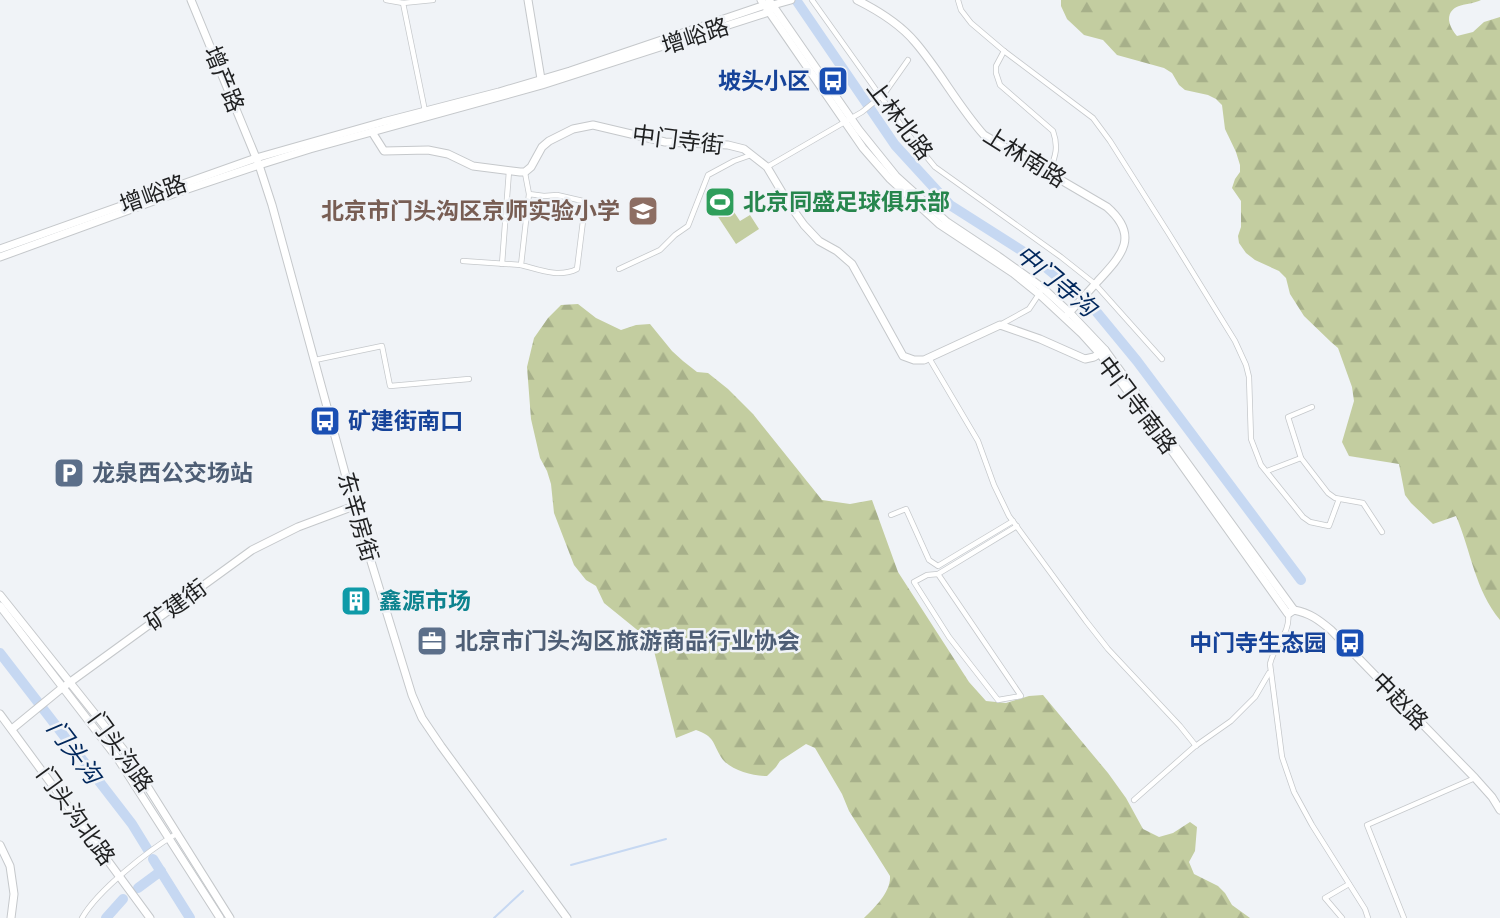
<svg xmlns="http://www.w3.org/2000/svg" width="1500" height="918" viewBox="0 0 1500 918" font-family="'Roboto Condensed','Noto Sans SC',sans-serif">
<defs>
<pattern id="forest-firs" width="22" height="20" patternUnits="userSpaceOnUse" patternTransform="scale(1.75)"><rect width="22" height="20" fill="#c3cda0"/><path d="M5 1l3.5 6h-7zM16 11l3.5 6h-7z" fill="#a7b08a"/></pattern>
</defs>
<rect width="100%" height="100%" fill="#f0f3f7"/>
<g fill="url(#forest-firs)">
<path d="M1061,0H1481C1470,6 1449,2 1449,20C1450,27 1453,31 1457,36L1473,32L1484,22L1500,17V620C1475,590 1471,551 1456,516L1433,524L1411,503L1405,495L1399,464L1349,456L1342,442L1354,401L1352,387L1338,348L1331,342L1304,316L1290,294L1286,278L1279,271L1255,260L1246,253L1239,243L1238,236L1241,227V201L1232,188L1235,179L1240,172V165L1236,152L1225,129L1222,105L1216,99L1208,95L1185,90L1179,85L1172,73L1164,68L1117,55L1103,40L1084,35L1067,19L1061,6Z"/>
<path d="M578,304L596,318L621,330L636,325L650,324L672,351L683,361L697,372L708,373L728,389L753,414L822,500L850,504L872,500L898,572L969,682L986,701L1006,703L1029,696L1043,695L1108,773L1126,798L1143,829L1159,837L1173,833L1190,822L1197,827L1195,851L1189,862L1194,874L1218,886L1225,893L1232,905L1250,918H864C875,907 891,892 890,876L849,811L842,794L815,748L806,744L780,761L776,767L767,776C752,776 729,770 721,757C712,742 715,737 696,730L676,738L653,647L641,633L604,603L596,586L586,580L574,565L554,513L551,484L547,471L540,458L531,419L527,367L534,338L548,318L561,305Z"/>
</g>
<path fill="#c3cda0" d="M720,187L734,208L732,209L740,221L750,215L759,229L736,244L705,197Z"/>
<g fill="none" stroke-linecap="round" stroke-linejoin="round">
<g stroke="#c6d8f2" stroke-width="2">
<path d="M571,865L666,839"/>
<path d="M494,918L523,891"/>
</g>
<g stroke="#c6d8f2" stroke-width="10">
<path d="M796,0L895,145L950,205L1038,261L1090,304L1137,361L1301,580"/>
<path d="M0,653L132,824L148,850"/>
<path d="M153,859L190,918"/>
<path d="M138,888L161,871"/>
<path d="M106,918L123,899"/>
</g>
<g stroke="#c5c8cb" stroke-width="6">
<g id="street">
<path d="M386,0L403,3L433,0"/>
<path d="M812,0L906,132L935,167L1061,257L1095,284L1162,359"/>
<path d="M958,0L961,10L971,23L1004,51L1093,118L1110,141L1169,234L1235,341L1246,365L1249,377L1251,439L1261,465L1303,517L1310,522L1329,526L1339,499"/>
<path d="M403,3L425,111"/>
<path d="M1004,51L996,66V73L1000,85L1053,131C1059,148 1055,157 1049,173"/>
<path d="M767,167L862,112L884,94L908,60"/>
<path d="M525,173L529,194L521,265C540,270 559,278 577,269L585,205L583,201L557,195L544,196L529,194"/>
<path d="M463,261L521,265"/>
<path d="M502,264L509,171"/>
<path d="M619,269L660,250L675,235L688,226L708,175L734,161L751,155"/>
<path d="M1000,325L1029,309L1043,288"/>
<path d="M929,358L978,441L994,485L1009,516L1086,621L1108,649L1180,726L1196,746"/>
<path d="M315,360L382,346L390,386L469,379"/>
<path d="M1301,458L1288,417L1312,407"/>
<path d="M1267,471L1301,458L1328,493L1335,498L1363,503L1382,532"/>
<path d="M891,515L906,509L929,560L938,566L1013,521"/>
<path d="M938,574L927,575L914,582L949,637L998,700L1021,696L938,574L1017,526"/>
<path d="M1288,614C1291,633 1274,645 1270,664L1282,757L1294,792L1312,825L1365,909L1368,918"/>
<path d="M1134,800L1194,747L1231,721L1255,697L1269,673"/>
<path d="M82,918C98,890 149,850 176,834"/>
<path d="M1342,918L1325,898L1349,884"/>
<path d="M1404,918L1367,825L1475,778"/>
</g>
</g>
<g stroke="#c5c8cb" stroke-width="9">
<g id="secondary">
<path d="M191,0L259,165L272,205L354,506L412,695L422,718L441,746L567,918"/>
<path d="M528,0L541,79"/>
<path d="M761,0L863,148L890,179L939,224L1013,273L1039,294L1082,334L1100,354L1169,447L1288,614L1294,610C1310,613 1319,620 1331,630L1475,778L1492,797L1500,810"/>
<path d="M769,0L859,130L896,176L947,222L998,256L1043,288L1069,312L1105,350L1294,610"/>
<path d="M857,0C877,10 900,24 915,42C940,71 958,106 984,135L1107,207C1140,236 1122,255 1098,281C1088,292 1078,303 1068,314"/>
<path d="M372,132L384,151L428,150L448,154L473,166L520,172H525L531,167L542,147L549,141L573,129L593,125L665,142L728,145L744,149L767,167L789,204L804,225L819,241L837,251L852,264L903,356L914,360H924L1000,325L1040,339L1085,359L1094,357L1105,350"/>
<path d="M0,249L256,158L383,122L499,92L570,71L765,5H773L791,0"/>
<path d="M0,257L173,194L259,165L310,149L542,85L769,12L771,9"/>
<path d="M0,595L127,754L230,918"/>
<path d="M0,606L118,759L220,918"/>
<path d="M0,714L150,918"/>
<path d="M12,729L62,688L252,550L298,527L354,506"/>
<path d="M0,845L10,866L14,894L11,918"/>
</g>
</g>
<use href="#street" stroke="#fff" stroke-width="4.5"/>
<use href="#secondary" stroke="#fff" stroke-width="7"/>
</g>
<defs>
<g id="bus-square" transform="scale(1.575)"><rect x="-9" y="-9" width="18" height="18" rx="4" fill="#1a4fb4" stroke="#f0f3f7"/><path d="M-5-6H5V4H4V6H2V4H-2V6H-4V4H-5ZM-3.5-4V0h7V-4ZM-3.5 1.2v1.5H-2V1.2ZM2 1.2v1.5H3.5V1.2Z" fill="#fff"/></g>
<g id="stadium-square" transform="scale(1.575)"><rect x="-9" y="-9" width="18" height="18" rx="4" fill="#2e9e5b" stroke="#f0f3f7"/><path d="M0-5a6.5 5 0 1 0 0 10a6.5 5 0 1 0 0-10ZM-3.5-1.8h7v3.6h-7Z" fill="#fff"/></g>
<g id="school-square" transform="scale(1.575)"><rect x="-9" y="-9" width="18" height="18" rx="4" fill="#8d6e63" stroke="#f0f3f7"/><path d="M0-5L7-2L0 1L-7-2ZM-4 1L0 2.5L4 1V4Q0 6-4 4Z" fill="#fff"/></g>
<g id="parking-square" transform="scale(1.575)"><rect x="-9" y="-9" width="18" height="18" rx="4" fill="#5c6f8a" stroke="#f0f3f7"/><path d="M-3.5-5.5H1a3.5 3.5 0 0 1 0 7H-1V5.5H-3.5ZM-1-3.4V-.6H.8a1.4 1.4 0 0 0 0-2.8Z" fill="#fff"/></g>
<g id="building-square" transform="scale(1.575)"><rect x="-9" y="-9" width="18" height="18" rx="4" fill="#0f9aa8" stroke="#f0f3f7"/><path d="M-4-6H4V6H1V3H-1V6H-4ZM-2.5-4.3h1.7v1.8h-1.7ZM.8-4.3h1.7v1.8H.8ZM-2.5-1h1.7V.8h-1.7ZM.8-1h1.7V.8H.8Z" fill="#fff"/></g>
<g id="office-square" transform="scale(1.575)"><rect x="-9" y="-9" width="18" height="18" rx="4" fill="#5c6f8a" stroke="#f0f3f7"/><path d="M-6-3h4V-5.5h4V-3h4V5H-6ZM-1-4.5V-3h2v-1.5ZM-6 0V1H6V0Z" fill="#fff"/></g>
</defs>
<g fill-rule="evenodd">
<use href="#bus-square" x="833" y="81"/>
<use href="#stadium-square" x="720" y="202"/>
<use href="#school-square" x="643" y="211"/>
<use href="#bus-square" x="325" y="421"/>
<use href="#parking-square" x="69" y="473"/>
<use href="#building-square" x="356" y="601"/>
<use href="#office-square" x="432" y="641"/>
<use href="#bus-square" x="1350" y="643"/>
</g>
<g text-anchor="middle" stroke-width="5" stroke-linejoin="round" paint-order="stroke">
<g font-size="23" fill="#1f2021" stroke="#f0f3f7">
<text transform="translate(695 36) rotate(-18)" y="8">增峪路</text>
<text transform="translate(224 79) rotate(68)" y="8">增产路</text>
<text transform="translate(900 120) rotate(53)" y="8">上林北路</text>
<text transform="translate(678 140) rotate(7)" y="8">中门寺街</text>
<text transform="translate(1025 157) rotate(32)" y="8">上林南路</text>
<text transform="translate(153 194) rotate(-20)" y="8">增峪路</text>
<text transform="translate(1137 405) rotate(53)" y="8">中门寺南路</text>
<text transform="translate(358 517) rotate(74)" y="8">东辛房街</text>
<text transform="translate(176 605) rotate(-36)" y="8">矿建街</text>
<text transform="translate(1400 701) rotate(46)" y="8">中赵路</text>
<text transform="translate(121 752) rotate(54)" y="8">门头沟路</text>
<text transform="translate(76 816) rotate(54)" y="8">门头沟北路</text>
</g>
<g font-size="23" font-weight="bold" fill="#164399" stroke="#f0f3f7" text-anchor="end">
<text x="810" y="89">坡头小区</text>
<text x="348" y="429" text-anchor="start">矿建街南口</text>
<text x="1327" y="651">中门寺生态园</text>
</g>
<g font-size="23" font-weight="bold" fill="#27864d" stroke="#f0f3f7" text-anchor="start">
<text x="743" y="210">北京同盛足球俱乐部</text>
</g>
<g font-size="23" font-weight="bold" fill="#785e54" stroke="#f0f3f7" text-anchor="end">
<text x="620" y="219">北京市门头沟区京师实验小学</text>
</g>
<g font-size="23" font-weight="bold" fill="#4e5e75" stroke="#f0f3f7" text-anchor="start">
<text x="92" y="481">龙泉西公交场站</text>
<text x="455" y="649">北京市门头沟区旅游商品行业协会</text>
</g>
<g font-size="23" font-weight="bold" fill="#0d838f" stroke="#f0f3f7" text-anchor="start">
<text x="379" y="609">鑫源市场</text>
</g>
<g font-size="24" font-style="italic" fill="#00275c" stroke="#f0f3f7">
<text transform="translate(1056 281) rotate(40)" y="8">中门寺沟</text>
<text transform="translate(74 752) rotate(53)" y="8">门头沟</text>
</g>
</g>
</svg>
